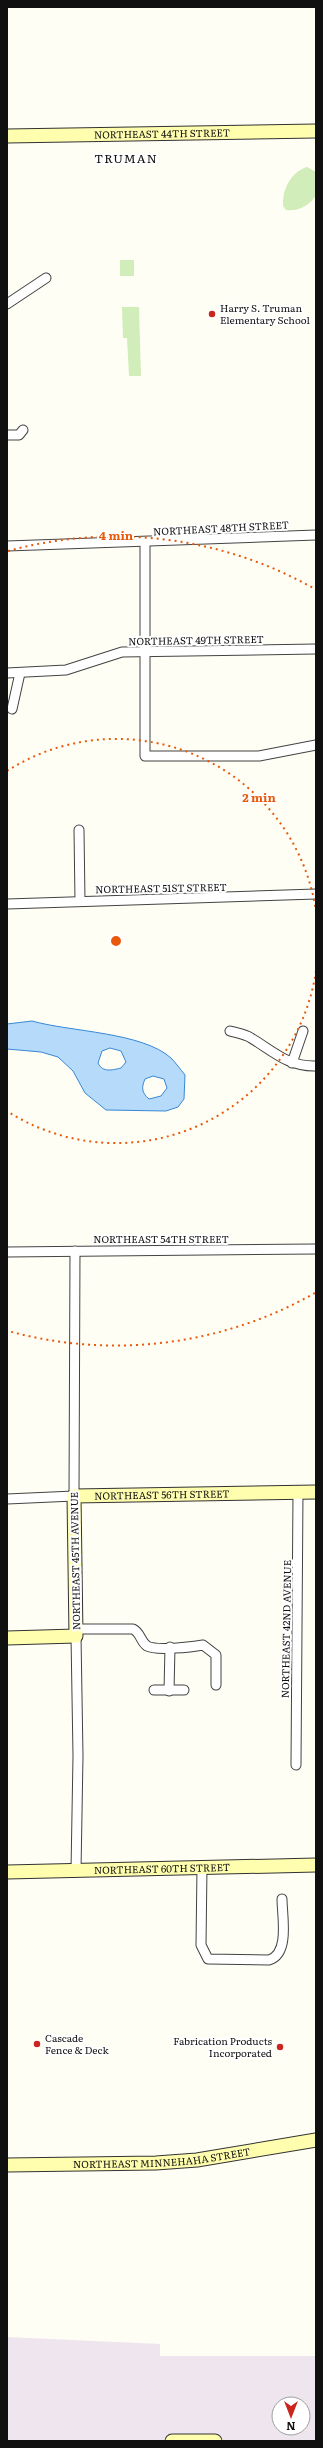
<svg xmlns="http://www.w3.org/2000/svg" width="323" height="2448" viewBox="0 0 323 2448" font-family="Literata,serif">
<rect width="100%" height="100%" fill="#fffef4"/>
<path fill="#efe5ef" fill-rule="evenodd" d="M7,2337L160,2344V2356H316V2441H7ZM279,2404H303V2428H279Z"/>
<g fill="#d0edba">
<path d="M307,167L316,172V195C310,205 298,212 286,210L283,206C282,189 291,172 307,167Z"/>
<rect x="120" y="260" width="14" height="16"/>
<path d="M122,307H139L141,376H129L127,338H123Z"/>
</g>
<path fill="#b5dafa" stroke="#3788d6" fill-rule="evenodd" d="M32,1021C71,1032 142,1032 171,1058C176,1063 180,1069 185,1075L184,1099L178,1107L166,1111L106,1110L85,1093L73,1071L58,1057L41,1052L7,1049V1024ZM110,1048L121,1051L126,1062L121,1068C112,1070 103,1073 98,1063L102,1051ZM153,1076L164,1079L167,1088L161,1096L149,1099C142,1093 141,1088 145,1079Z"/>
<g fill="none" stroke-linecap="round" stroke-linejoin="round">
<g stroke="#434343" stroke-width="11">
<g id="street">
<path d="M7,304L46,278"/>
<path d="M7,435H19L23,430"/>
<path d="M145,543V756H259L316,745"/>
<path d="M7,546L316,535"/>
<path d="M7,673L66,670L122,652L316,649"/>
<path d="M12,709L20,673"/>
<path d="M79,830L80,901"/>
<path d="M7,904L316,894"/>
<path d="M230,1031C237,1033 245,1034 251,1038C273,1051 288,1067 316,1066"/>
<path d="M292,1063L303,1031"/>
<path d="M7,1252L316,1249"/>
<path d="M7,1499L74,1496L75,1251"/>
<path d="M76,1629H133C141,1633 140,1641 147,1646C156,1651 192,1647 203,1645L216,1655V1685"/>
<path d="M154,1690H184"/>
<path d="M169,1691L170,1647"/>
<path d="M296,1765L298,1492"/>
<path d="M202,1867L201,1945L208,1959L269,1960C290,1954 282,1916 282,1899"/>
<path d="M76,1871L78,1756L76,1636"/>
</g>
</g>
<g stroke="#323232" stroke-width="15">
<g id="secondary">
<path id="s1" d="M7,136L316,131"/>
<path id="s2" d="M7,1638L76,1636L74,1496L316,1492"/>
<path id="s3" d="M7,1872L316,1865"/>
<path id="s4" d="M7,2165L156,2163L197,2160L316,2140"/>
<path d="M172,2441H215"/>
</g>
</g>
<use href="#street" stroke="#fff" stroke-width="9"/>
<use href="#secondary" stroke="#fffeaf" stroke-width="13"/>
</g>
<g fill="none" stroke="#e8590c" stroke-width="2" stroke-dasharray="2 4">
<path d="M316 971A202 202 0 0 1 7 1111M7 771A202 202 0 0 1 316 911"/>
<path d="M315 1293A405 405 0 0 1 8 1331M8 551A405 405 0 0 1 315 589"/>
</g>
<g fill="#ca261e" stroke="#fff" stroke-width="1.5">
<circle cx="212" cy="314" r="4"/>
<circle cx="37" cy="2044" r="4"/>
<circle cx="280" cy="2047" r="4"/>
</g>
<g text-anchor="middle" stroke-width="4" stroke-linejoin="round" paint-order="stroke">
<g font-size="10" fill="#101010" stroke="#fff">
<text dy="4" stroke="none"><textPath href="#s1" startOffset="155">NORTHEAST 44TH STREET</textPath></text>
<text transform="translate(221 528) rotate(-3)" y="4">NORTHEAST 48TH STREET</text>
<text transform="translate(196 640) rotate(-1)" y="4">NORTHEAST 49TH STREET</text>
<text transform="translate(161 888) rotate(-1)" y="4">NORTHEAST 51ST STREET</text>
<text x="161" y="1243">NORTHEAST 54TH STREET</text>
<text dy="4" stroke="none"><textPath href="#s2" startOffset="297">NORTHEAST 56TH STREET</textPath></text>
<text transform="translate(75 1561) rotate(-91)" y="4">NORTHEAST 45TH AVENUE</text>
<text transform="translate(286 1629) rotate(-89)" y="4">NORTHEAST 42ND AVENUE</text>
<text dy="4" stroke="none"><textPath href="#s3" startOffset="155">NORTHEAST 60TH STREET</textPath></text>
<text dy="4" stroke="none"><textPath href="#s4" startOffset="155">NORTHEAST MINNEHAHA STREET</textPath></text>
</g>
<g font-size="10" fill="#101010" stroke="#fff" text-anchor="start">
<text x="220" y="312">Harry S. Truman<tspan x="220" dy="12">Elementary School</tspan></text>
<text x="45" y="2042">Cascade<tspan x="45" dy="12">Fence &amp; Deck</tspan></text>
<text x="272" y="2045" text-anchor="end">Fabrication Products<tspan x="272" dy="12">Incorporated</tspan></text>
</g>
<g font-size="12" letter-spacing="1" fill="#101010" stroke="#fff">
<text x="126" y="163">TRUMAN</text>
</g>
</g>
<circle cx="116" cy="941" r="6" fill="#e8590c" stroke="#fff" stroke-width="2"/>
<g font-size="12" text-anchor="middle" font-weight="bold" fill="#e8590c" stroke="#fff" stroke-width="4" stroke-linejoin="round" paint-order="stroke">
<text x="116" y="540">4 min</text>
<text x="259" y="802">2 min</text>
</g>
<rect width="323" height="2448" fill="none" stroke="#101010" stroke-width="16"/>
<g transform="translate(291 2416) rotate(180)"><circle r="19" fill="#ffffff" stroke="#9f9f9f"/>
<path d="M0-3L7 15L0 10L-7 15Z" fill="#ca261e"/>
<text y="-6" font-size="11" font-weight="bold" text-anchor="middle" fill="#101010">N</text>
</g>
</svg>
